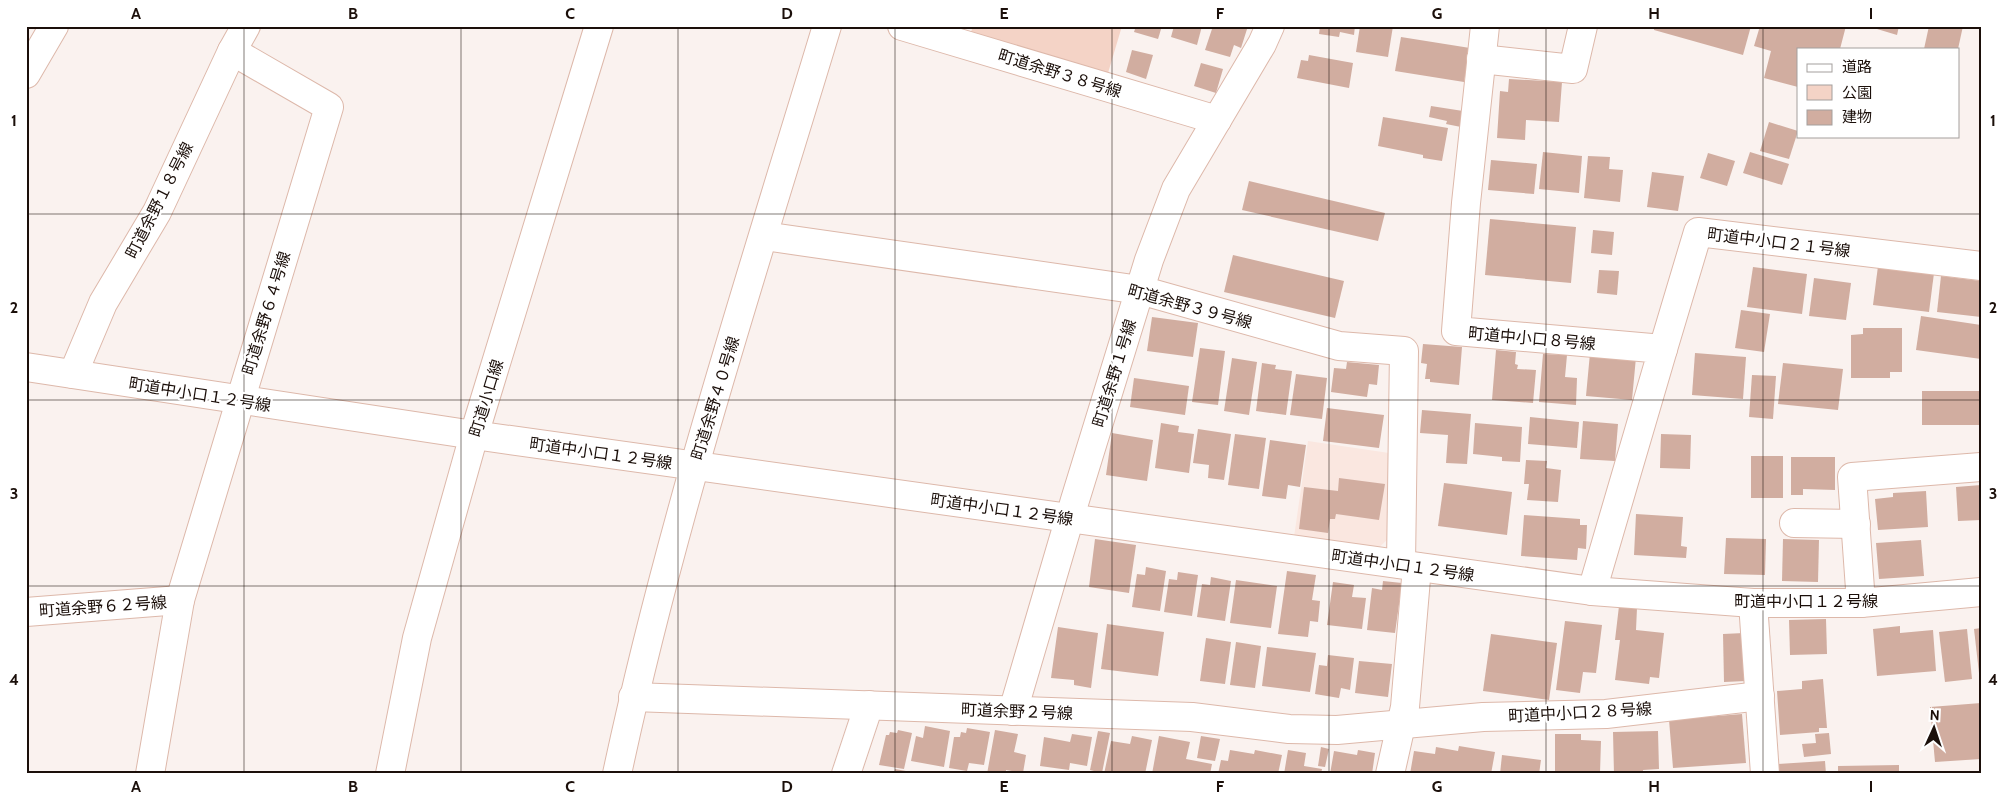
<svg xmlns="http://www.w3.org/2000/svg" width="2007" height="800" viewBox="0 0 2007 800" font-family="Cabin,'Noto Sans JP',sans-serif">
<rect width="100%" height="100%" fill="#faf2ef"/>
<path fill="#fae7e0" d="M1308,441L1389,453L1387,540L1377,549L1294,537Z"/>
<path fill="#f4d3c6" d="M973,26H1122L1108,73L971,32Z"/>
<g fill="#d1ada0">
<path d="M1136,26H1162L1158,39L1134,32Z"/>
<path d="M1174,26H1202L1197,45L1171,37Z"/>
<path d="M1213,26H1248L1241,48L1234,45L1230,57L1205,50Z"/>
<path d="M1320,26H1355L1354,35L1340,32L1339,37L1319,34Z"/>
<path d="M1360,26H1393L1388,57L1356,52Z"/>
<path d="M1654,26H1751L1743,55L1654,30Z"/>
<path d="M1760,26H1846L1840,49H1798V87L1764,78L1771,51L1754,46Z"/>
<path d="M1867,26H1899L1897,35Z"/>
<path d="M1929,26H1963L1958,49H1924Z"/>
<path d="M1401,37L1470,48L1464,82L1395,71Z"/>
<path d="M1132,50L1153,55L1146,79L1126,72Z"/>
<path d="M1309,55L1353,63L1349,88L1297,78L1301,60L1308,61Z"/>
<path d="M1201,63L1223,69L1216,93L1194,86Z"/>
<path d="M1509,79L1562,82L1559,122L1526,120L1525,140L1497,138L1500,91L1508,92Z"/>
<path d="M1431,106L1463,111L1461,127L1446,124L1447,121L1429,117Z"/>
<path d="M1383,117L1448,128L1442,161L1423,158V155L1378,146Z"/>
<path d="M1769,122L1798,131L1789,159L1760,151Z"/>
<path d="M1543,152L1582,156L1579,193L1539,189Z"/>
<path d="M1750,152L1789,164L1782,185L1743,173Z"/>
<path d="M1708,153L1735,161L1727,186L1700,178Z"/>
<path d="M1588,156L1610,157L1609,169L1623,170L1620,202L1584,198Z"/>
<path d="M1491,160L1537,164L1534,194L1488,190Z"/>
<path d="M1652,172L1684,176L1678,211L1647,207Z"/>
<path d="M1249,181L1385,213L1378,241L1242,210Z"/>
<path d="M1490,219L1576,227L1571,283L1485,275Z"/>
<path d="M1593,230L1614,232L1612,255L1591,253Z"/>
<path d="M1233,255L1344,281L1335,318L1224,292Z"/>
<path d="M1878,266L1934,273L1929,312L1873,305Z"/>
<path d="M1753,267L1807,274L1802,314L1747,307Z"/>
<path d="M1599,270L1619,271L1617,295L1597,293Z"/>
<path d="M1941,276L1981,281V317L1937,312Z"/>
<path d="M1814,278L1851,283L1846,320L1809,316Z"/>
<path d="M1741,310L1770,314L1764,352L1735,348Z"/>
<path d="M1921,316L1981,325V359L1916,350Z"/>
<path d="M1152,317L1198,323L1193,357L1147,351Z"/>
<path d="M1863,328H1902V372H1890V378H1851V335L1863,334Z"/>
<path d="M1423,344L1462,347L1459,385L1430,382V379H1425L1427,364L1421,363Z"/>
<path d="M1200,348L1225,351L1218,405L1192,402Z"/>
<path d="M1496,350L1516,352L1515,364L1518,365L1517,369L1536,370L1533,403L1492,400Z"/>
<path d="M1590,353L1636,357L1632,400L1586,396Z"/>
<path d="M1695,353L1746,357L1743,399L1692,395Z"/>
<path d="M1543,354L1567,355L1565,377L1577,378L1576,405L1539,402Z"/>
<path d="M1232,358L1257,362L1249,415L1224,411Z"/>
<path d="M1347,362L1379,365L1377,385L1369,384L1367,397L1331,392L1334,368L1346,369Z"/>
<path d="M1262,363L1276,365L1275,369L1292,371L1286,415L1256,411Z"/>
<path d="M1783,363L1843,369L1838,410L1778,404Z"/>
<path d="M1296,374L1327,378L1322,419L1290,415Z"/>
<path d="M1752,375L1776,376L1773,419L1749,417Z"/>
<path d="M1134,378L1189,386L1185,415L1130,407Z"/>
<rect x="1922" y="391" width="59" height="34"/>
<path d="M1327,408L1384,415L1379,448L1323,441Z"/>
<path d="M1422,410L1471,414L1467,464L1446,463L1448,435L1420,433Z"/>
<path d="M1530,417L1579,422L1577,448L1528,444Z"/>
<path d="M1583,421L1618,424L1615,461L1580,459Z"/>
<path d="M1161,423L1179,426L1178,432L1194,434L1189,473L1155,468Z"/>
<path d="M1475,423L1522,427L1520,462L1502,461V457L1473,454Z"/>
<path d="M1198,429L1231,434L1224,480L1208,478L1209,465L1193,463Z"/>
<path d="M1112,433L1153,440L1147,481L1106,475Z"/>
<path d="M1235,434L1266,438L1259,489L1228,485Z"/>
<path d="M1661,434L1691,435L1690,469L1660,468Z"/>
<path d="M1270,440L1306,445L1300,487L1288,485L1286,499L1262,496Z"/>
<rect x="1751" y="456" width="32" height="42"/>
<path d="M1791,457H1835V490L1803,489V495H1791Z"/>
<path d="M1526,460L1547,461L1546,468L1561,470L1558,502L1527,500L1529,484H1524Z"/>
<path d="M1339,478L1385,484L1379,520L1336,514L1335,519H1330L1328,533L1299,529L1304,487L1338,491Z"/>
<path d="M1444,483L1512,492L1507,535L1438,526Z"/>
<path d="M1981,485V520L1958,521L1956,487Z"/>
<path d="M1926,491L1928,527L1878,530L1875,499L1893,497V493Z"/>
<path d="M1636,514L1683,517L1681,546L1687,547L1686,558L1634,555Z"/>
<path d="M1524,515L1580,519V525H1587L1586,549L1578,548L1577,560L1521,556Z"/>
<path d="M1726,538L1766,539L1765,575L1724,574Z"/>
<path d="M1095,539L1136,545L1129,593L1089,587Z"/>
<path d="M1783,539L1819,540L1818,582L1782,581Z"/>
<path d="M1921,540L1924,576L1879,579L1876,543Z"/>
<path d="M1146,567L1166,571L1160,611L1132,607L1137,574L1145,575Z"/>
<path d="M1287,571L1316,575L1312,600L1320,601L1318,622L1310,621L1308,637L1278,634Z"/>
<path d="M1178,572L1198,575L1192,616L1164,612L1169,579L1177,580Z"/>
<path d="M1211,577L1231,581L1225,621L1197,617L1202,584L1210,585Z"/>
<path d="M1236,580L1277,586L1271,628L1230,623Z"/>
<path d="M1383,581L1402,583L1395,633L1367,630L1372,588L1382,590Z"/>
<path d="M1333,582L1354,585L1352,597L1366,598L1362,629L1327,625Z"/>
<path d="M1619,606L1637,608L1636,630L1664,633L1659,678L1650,677L1649,684L1615,680L1620,640H1615Z"/>
<path d="M1826,619L1827,654L1790,655L1789,620Z"/>
<path d="M1565,621L1602,625L1596,673L1583,672L1580,693L1556,690Z"/>
<path d="M1107,624L1164,632L1158,676L1101,669Z"/>
<path d="M1900,626V633L1933,630L1936,671L1877,676L1873,629Z"/>
<path d="M1058,627L1098,633L1091,688L1074,685V680L1051,678Z"/>
<path d="M1981,628V673H1979L1974,629Z"/>
<path d="M1967,629L1972,679L1945,682L1939,632Z"/>
<path d="M1744,633L1746,681L1724,682L1723,634Z"/>
<path d="M1491,634L1557,643L1549,700L1483,691Z"/>
<path d="M1206,638L1231,642L1225,684L1200,681Z"/>
<path d="M1236,642L1261,646L1255,688L1230,685Z"/>
<path d="M1267,647L1316,653L1310,692L1262,686Z"/>
<path d="M1328,655L1354,658L1350,690L1341,688L1339,698L1315,694L1319,665L1327,666Z"/>
<path d="M1359,661L1392,664L1388,697L1355,693Z"/>
<path d="M1823,679L1827,728H1819V732L1780,735L1777,691L1802,689V681Z"/>
<path d="M1981,703V759L1935,762L1930,707Z"/>
<path d="M1742,714L1746,763L1673,768L1669,720Z"/>
<path d="M925,726L950,731L944,767L911,761L916,736L923,738Z"/>
<path d="M967,728L990,732L984,765L969,763L967,771L949,768L954,737H960L961,732L966,733Z"/>
<path d="M898,730L912,733L904,769L879,765L886,735H889L890,732L897,733Z"/>
<path d="M995,730L1018,734L1014,752L1026,755L1023,773L1006,770V774H987Z"/>
<path d="M1098,731L1110,733L1102,773L1090,770Z"/>
<path d="M1658,731L1659,769L1643,770V774H1614L1613,732Z"/>
<path d="M1829,733L1831,754L1804,757L1802,744L1816,743L1815,734Z"/>
<path d="M1072,734L1092,737L1087,766L1070,763L1069,770L1040,766L1044,737L1070,742Z"/>
<path d="M1555,734H1581V740L1601,741L1600,773L1555,774Z"/>
<path d="M1132,736L1152,740L1145,774H1104L1111,741L1130,744Z"/>
<path d="M1159,736L1190,742L1186,759L1212,764L1210,774H1152Z"/>
<path d="M1201,736L1220,739L1215,761L1197,758Z"/>
<path d="M1459,746L1495,752L1491,774H1410L1414,751L1435,754L1436,747L1458,751Z"/>
<path d="M1321,747L1329,749L1325,767L1318,766Z"/>
<path d="M1230,750L1254,754L1255,750L1282,755L1278,774H1218L1221,760L1228,761Z"/>
<path d="M1288,750L1306,753L1304,766L1322,769L1321,774H1284Z"/>
<path d="M1358,750L1375,753L1372,774H1330L1334,751L1357,755Z"/>
<path d="M1502,755L1541,760L1539,774H1500Z"/>
<path d="M1825,761L1826,774H1778L1777,764Z"/>
<path d="M1899,765V774H1838V766Z"/>
<path d="M895,769L906,771L905,774H894Z"/>
</g>
<g fill="none" stroke-linecap="round" stroke-linejoin="round">
<g stroke="#ddb8aa" stroke-width="30">
<g id="street">
<path d="M902,26L1217,120"/>
<path d="M1485,26L1466,203L1456,331L1663,349L1592,591"/>
<path d="M1481,59L1573,69L1583,26"/>
<path d="M26,74L54,26"/>
<path d="M764,236L1140,290L1339,346L1404,351L1401,564"/>
<path d="M1663,349L1698,232L1981,266"/>
<path d="M26,367L474,435L1592,591L1753,603H1861L1981,592"/>
<path d="M73,374L103,303L157,212L232,51L246,26"/>
<path d="M1794,523L1856,524"/>
<path d="M1753,603L1765,774"/>
<path d="M1861,603L1852,477L1981,467"/>
<path d="M26,612L180,600"/>
<path d="M633,697L1192,717L1289,729L1337,730L1483,717L1606,714L1760,696"/>
<path d="M1013,711L1075,500L1149,260L1176,189L1262,44L1270,26"/>
<path d="M150,774L180,600L329,107L232,51"/>
<path d="M617,774C671,521 752,274 827,26"/>
<path d="M846,774L869,705"/>
<path d="M1390,774L1405,707L1417,567"/>
</g>
</g>
<g stroke="#ddb8aa" stroke-width="30">
<path id="secondary" d="M390,774L417,638L474,435L599,26"/>
</g>
<use href="#street" stroke="#fff" stroke-width="28"/>
<use href="#secondary" stroke="#fff" stroke-width="28"/>
</g>
<path fill="none" stroke="#1b0f0a" stroke-width="1" stroke-opacity="0.55" d="M244,26V774M461,26V774M678,26V774M895,26V774M1112,26V774M1329,26V774M1546,26V774M1763,26V774M26,214H1981M26,400H1981M26,586H1981"/>
<g text-anchor="middle" stroke-width="4.5" stroke-linejoin="round" paint-order="stroke">
<g font-size="16" fill="#1b0f0a" stroke="#fff">
<text transform="translate(1060 73) rotate(17)" y="6">町道余野３８号線</text>
<text transform="translate(159 200) rotate(-63)" y="6">町道余野１８号線</text>
<text transform="translate(1779 242) rotate(7)" y="6">町道中小口２１号線</text>
<text transform="translate(1190 306) rotate(15)" y="6">町道余野３９号線</text>
<text transform="translate(266 313) rotate(-73)" y="6">町道余野６４号線</text>
<text transform="translate(1532 338) rotate(5)" y="6">町道中小口８号線</text>
<text transform="translate(1114 373) rotate(-73)" y="6">町道余野１号線</text>
<text transform="translate(200 394) rotate(9)" y="6">町道中小口１２号線</text>
<text transform="translate(486 398) rotate(-73)" y="6">町道小口線</text>
<text transform="translate(715 398) rotate(-73)" y="6">町道余野４０号線</text>
<text transform="translate(601 453) rotate(8)" y="6">町道中小口１２号線</text>
<text transform="translate(1002 509) rotate(8)" y="6">町道中小口１２号線</text>
<text transform="translate(1403 565) rotate(8)" y="6">町道中小口１２号線</text>
<text x="1806" y="607">町道中小口１２号線</text>
<text transform="translate(103 606) rotate(-4)" y="6">町道余野６２号線</text>
<text transform="translate(1017 711) rotate(2)" y="6">町道余野２号線</text>
<text transform="translate(1580 712) rotate(-3)" y="6">町道中小口２８号線</text>
</g>
</g>
<rect width="2007" height="800" fill="none" stroke="#ffffff" stroke-width="55"/>
<rect x="1797" y="48" width="162" height="90" fill="#ffffff" stroke="#a49f9d"/>
<rect x="1807" y="64" width="25" height="8" fill="#ffffff" stroke="#a49f9d"/>
<text x="1842" y="72" font-size="15" fill="#1b0f0a">道路</text>
<rect x="1807" y="85" width="25" height="15" fill="#f4d3c6" stroke="#a49f9d"/>
<text x="1842" y="98" font-size="15" fill="#1b0f0a">公園</text>
<rect x="1807" y="110" width="25" height="15" fill="#d1ada0" stroke="#a49f9d"/>
<text x="1842" y="122" font-size="15" fill="#1b0f0a">建物</text>
<g transform="translate(1934 728) rotate(3)" stroke="#ffffff" stroke-width="4" paint-order="stroke">
<path d="M0-4L9 19L0 12L-9 19Z" fill="#1b0f0a"/>
<text y="-8" font-size="14" font-weight="bold" text-anchor="middle" fill="#1b0f0a">N</text>
</g>
<rect x="28" y="28" width="1952" height="744" fill="none" stroke="#1b0f0a" stroke-width="2"/>
<g font-size="16" text-anchor="middle" font-weight="bold" fill="#1b0f0a">
<text x="136" y="19">A</text>
<text x="353" y="19">B</text>
<text x="570" y="19">C</text>
<text x="787" y="19">D</text>
<text x="1004" y="19">E</text>
<text x="1220" y="19">F</text>
<text x="1437" y="19">G</text>
<text x="1654" y="19">H</text>
<text x="1871" y="19">I</text>
<text x="14" y="126">1</text>
<text x="1993" y="126">1</text>
<text x="14" y="313">2</text>
<text x="1993" y="313">2</text>
<text x="14" y="499">3</text>
<text x="1993" y="499">3</text>
<text x="14" y="685">4</text>
<text x="1993" y="685">4</text>
<text x="136" y="792">A</text>
<text x="353" y="792">B</text>
<text x="570" y="792">C</text>
<text x="787" y="792">D</text>
<text x="1004" y="792">E</text>
<text x="1220" y="792">F</text>
<text x="1437" y="792">G</text>
<text x="1654" y="792">H</text>
<text x="1871" y="792">I</text>
</g>
</svg>
